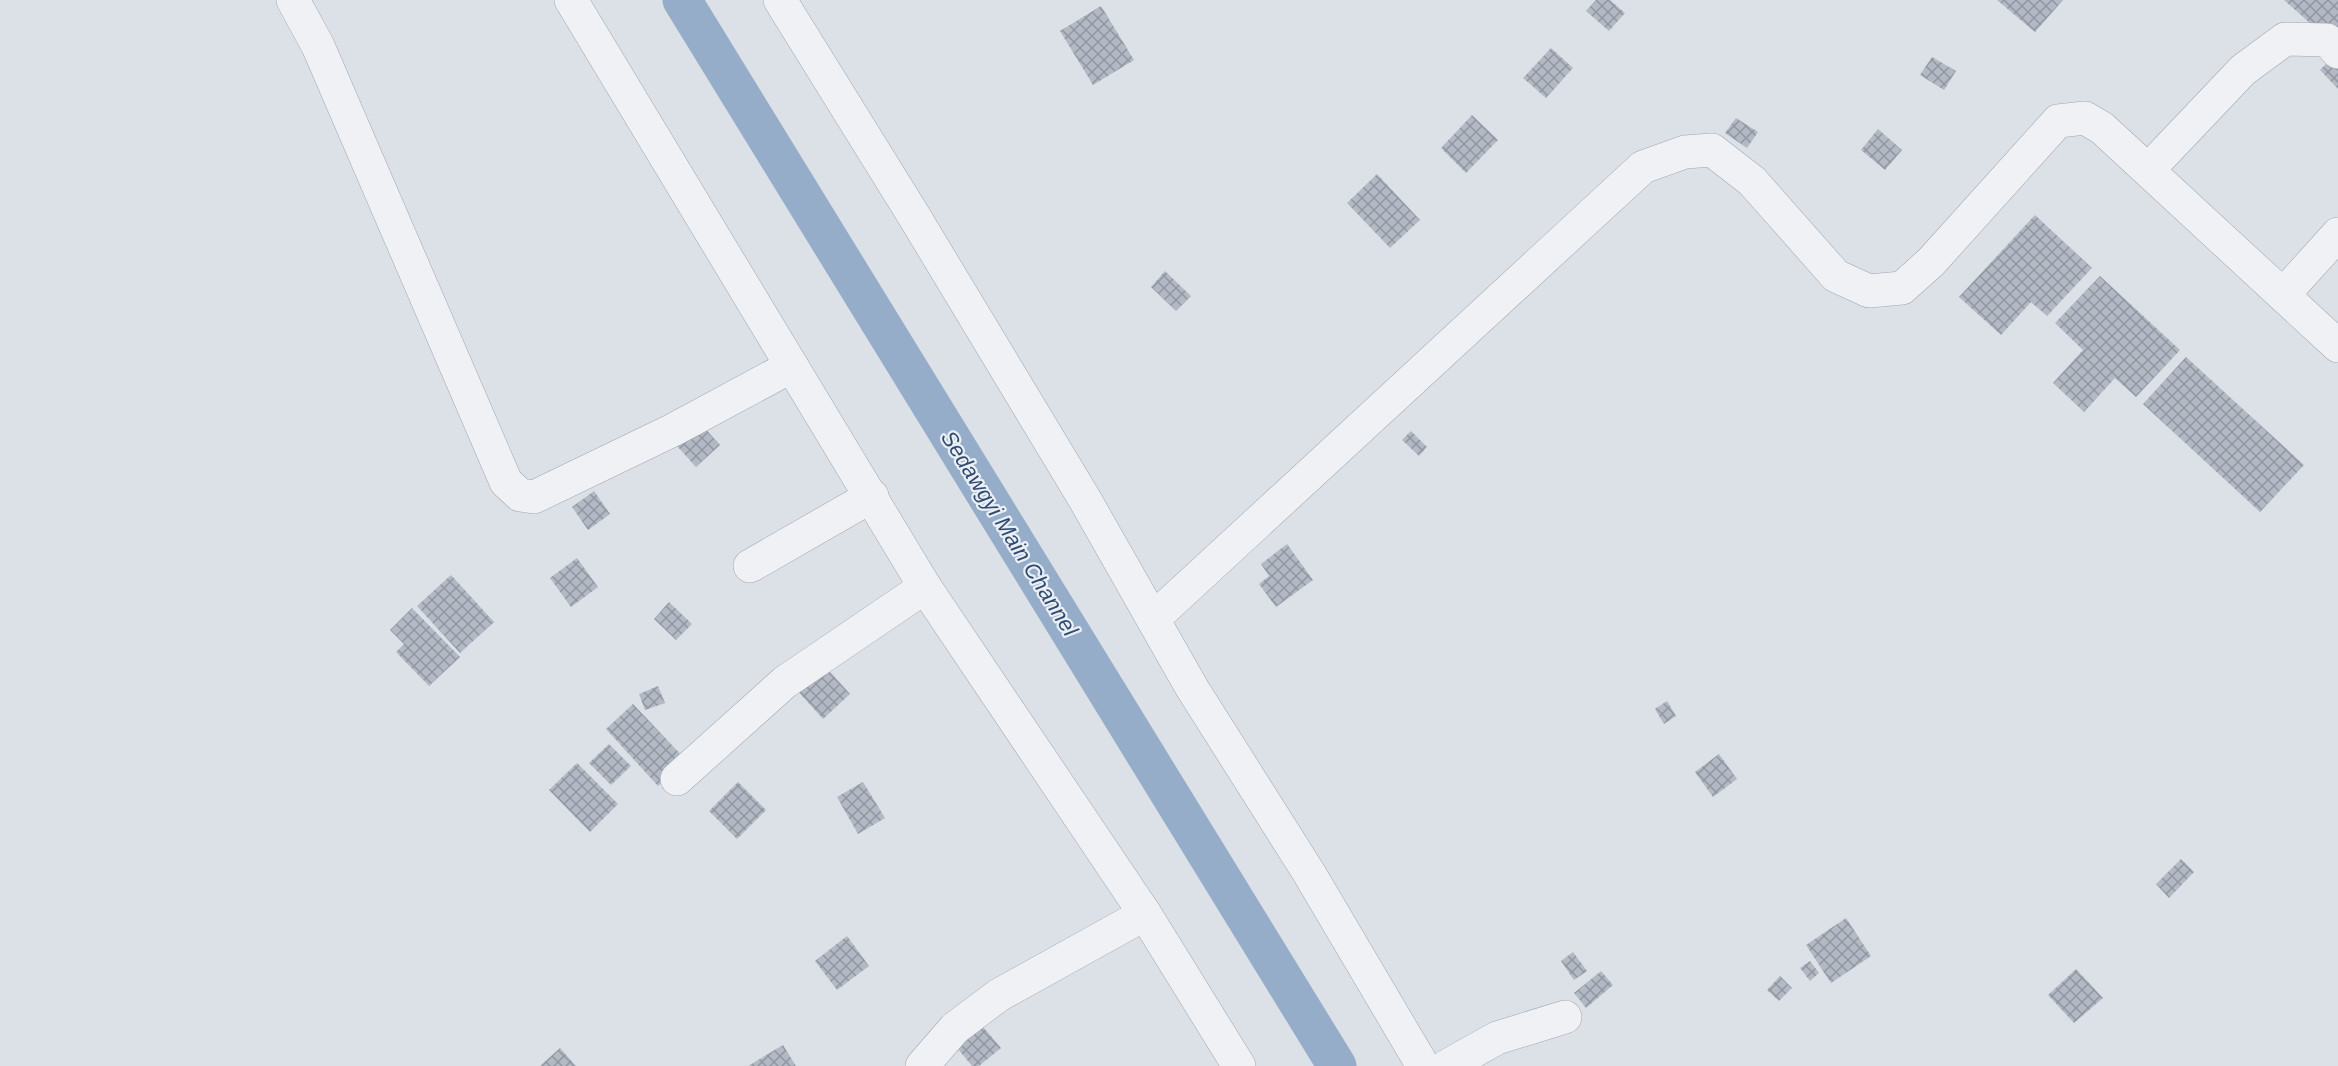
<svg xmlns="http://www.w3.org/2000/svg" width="2338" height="1066" viewBox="0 0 2338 1066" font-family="Helvetica,sans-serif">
<defs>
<pattern id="building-cross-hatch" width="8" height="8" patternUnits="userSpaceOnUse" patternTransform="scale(1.5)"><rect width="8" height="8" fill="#b3b9c4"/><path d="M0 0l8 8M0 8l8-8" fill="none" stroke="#9197a0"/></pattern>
</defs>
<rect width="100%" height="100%" fill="#dce0e7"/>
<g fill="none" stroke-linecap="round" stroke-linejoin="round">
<path stroke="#95adc9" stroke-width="39" d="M682,0L1337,1066"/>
</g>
<g fill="url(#building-cross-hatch)">
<path d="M1596,0H1610L1625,13L1609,31L1586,11Z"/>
<path d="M1997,0H2063L2035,32Z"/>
<path d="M2284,0H2338V48Z"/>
<path d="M1101,6L1134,60L1093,85L1060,31Z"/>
<path d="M1551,48L1573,68L1546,98L1523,78Z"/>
<path d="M1932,57L1956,71L1944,90L1920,75Z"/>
<path d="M2331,59L2338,66V89L2320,70Z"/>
<path d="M1472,115L1498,140L1466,173L1441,148Z"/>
<path d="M1736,118L1758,132L1747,148L1725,133Z"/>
<path d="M1878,129L1902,150L1885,170L1861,150Z"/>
<path d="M1377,174L1420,220L1390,248L1347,203Z"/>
<path d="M2035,215L2092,268L2047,316L2031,302L2001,335L1959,297Z"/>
<path d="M1165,271L1191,296L1176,311L1151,287Z"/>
<path d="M2100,276L2180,350L2136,397L2115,378L2084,412L2053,383L2083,350L2055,323Z"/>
<path d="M2186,357L2304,465L2260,512L2143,404Z"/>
<path d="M701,424L720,445L696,467L677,446Z"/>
<path d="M1411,431L1427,447L1419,456L1402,440Z"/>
<path d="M594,491L610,514L588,530L572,507Z"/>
<path d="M1287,544L1313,580L1276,607L1259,584L1269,576L1261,564Z"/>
<path d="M577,558L598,587L571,607L550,578Z"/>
<path d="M451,575L494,622L460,653L417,606Z"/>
<path d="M669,602L692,624L676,640L654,619Z"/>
<path d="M412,608L460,657L429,686L396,652L404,644L390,630Z"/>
<path d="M823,664L850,694L823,719L795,688Z"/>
<path d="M658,686L665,703L645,710L639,694Z"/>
<path d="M1667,701L1676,716L1664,724L1655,709Z"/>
<path d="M633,704L686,760L658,786L606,729Z"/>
<path d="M609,744L631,766L611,785L589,763Z"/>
<path d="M1719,754L1737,779L1713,797L1695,772Z"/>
<path d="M577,763L618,804L590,832L549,790Z"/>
<path d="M738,782L766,810L737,839L709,811Z"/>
<path d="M863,782L885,818L858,834L837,797Z"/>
<path d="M2181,859L2194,872L2169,898L2156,884Z"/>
<path d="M1846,918L1871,956L1831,983L1806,945Z"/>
<path d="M847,936L869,966L837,990L815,961Z"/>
<path d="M1573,952L1587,971L1574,980L1561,961Z"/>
<path d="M1810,961L1819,973L1810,981L1800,968Z"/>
<path d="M2076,969L2103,998L2074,1023L2048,995Z"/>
<path d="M1601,971L1613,985L1586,1008L1574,993Z"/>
<path d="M1780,976L1792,988L1779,1001L1767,990Z"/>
<path d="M979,1022L1001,1048L979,1066H972L953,1043Z"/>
<path d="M783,1045L796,1066H748Z"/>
<path d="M560,1048L576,1066H540Z"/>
</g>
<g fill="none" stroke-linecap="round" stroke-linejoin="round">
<g stroke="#a1a7b1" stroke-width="34">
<g id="minor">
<path d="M293,0L318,46L506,482L520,495L534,497L673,430L792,366"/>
<path d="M571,0L925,587L1145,914L1239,1066"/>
<path d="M780,0L914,216L1084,498L1192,688L1309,873L1423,1066"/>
<path d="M2148,170L2243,70L2285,39L2327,40L2338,52"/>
<path d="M2283,295L2338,234"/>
<path d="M750,566L872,496"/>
<path d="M1153,619L1643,167L1685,152L1712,150L1752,181L1836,276L1869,291L1902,288L1931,262L2058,121L2085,118L2102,128L2338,346"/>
<path d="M677,779L785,682L925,587"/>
<path d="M922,1066L955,1028L999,995L1145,914"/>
<path d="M1447,1066L1497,1038L1565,1017"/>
</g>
</g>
<use href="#minor" stroke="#eff1f5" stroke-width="33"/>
</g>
<g text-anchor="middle" stroke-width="4.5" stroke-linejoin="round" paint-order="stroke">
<g font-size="22" font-style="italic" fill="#2e4b72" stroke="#ebeff4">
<text transform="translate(1010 533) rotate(58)" y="8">Sedawgyi Main Channel</text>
</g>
</g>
</svg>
